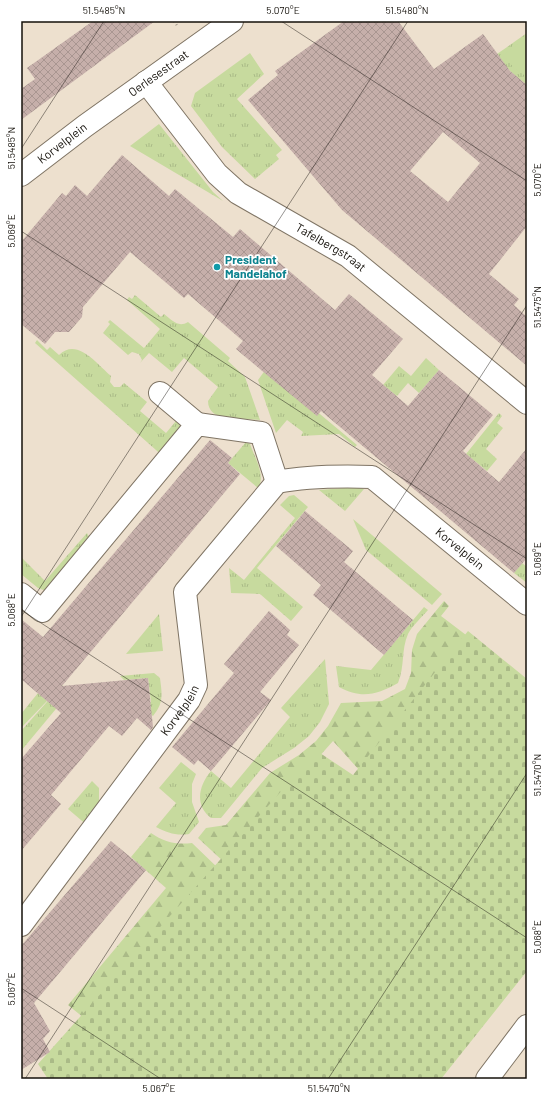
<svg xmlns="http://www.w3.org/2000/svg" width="548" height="1100" viewBox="0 0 548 1100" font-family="Barlow,sans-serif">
<defs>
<pattern id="grass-tufts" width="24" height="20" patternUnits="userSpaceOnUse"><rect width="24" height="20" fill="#c7da9e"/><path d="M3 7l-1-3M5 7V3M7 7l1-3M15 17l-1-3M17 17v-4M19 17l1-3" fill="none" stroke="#aaba87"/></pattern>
<pattern id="forest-firs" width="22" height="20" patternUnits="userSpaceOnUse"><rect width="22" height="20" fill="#c7da9e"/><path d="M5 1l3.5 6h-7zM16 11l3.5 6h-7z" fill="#aaba87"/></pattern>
<pattern id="cemetery-stones" width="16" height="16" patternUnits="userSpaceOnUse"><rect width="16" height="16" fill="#c7da9e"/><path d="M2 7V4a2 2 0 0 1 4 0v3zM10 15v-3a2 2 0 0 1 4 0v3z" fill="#aaba87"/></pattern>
<pattern id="building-cross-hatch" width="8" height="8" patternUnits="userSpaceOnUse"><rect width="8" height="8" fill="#c6afaa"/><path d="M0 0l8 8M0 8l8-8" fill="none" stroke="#a99691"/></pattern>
</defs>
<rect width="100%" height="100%" fill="#ede0ce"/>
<g fill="url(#grass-tufts)">
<path d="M527,33V85L510,71L497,54Z"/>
<path d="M250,53L264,74L237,99L282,150L276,155L279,159L255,179L222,147L191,106L195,93Z"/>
<path d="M159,124L213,192L223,201L130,146Z"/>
<path d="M135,295L161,317L164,314C172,320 178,328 188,322L230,358L228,361L245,377L260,420C244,418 208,424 208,401L218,387L184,358L172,372L149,353L140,363L142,360L139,354L132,352L128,355L103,333L110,324L108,322L110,320L144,348L160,329L127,300L129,297L132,299Z"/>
<path d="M37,340L47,350L50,347L59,355C77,337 97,364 111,376L110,382L114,387H120L124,383L147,402L140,411L166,433L181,415L186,420L165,458L35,343Z"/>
<path d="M426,358L439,370L419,393L408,383L397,396L383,385L399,366L411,376Z"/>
<path d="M266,369L357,445L355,447L339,434L301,436L303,432L287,420L276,433L258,380Z"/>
<path d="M499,413L502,416L497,423L503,428L486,449L497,459L487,471L466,454Z"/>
<path d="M246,442L250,444C255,458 266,476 258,488L228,463Z"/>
<path d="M357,487L364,489L345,511L319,490Z"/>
<path d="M294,495L308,507L257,568L303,607L291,621L260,594L231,593L229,568L244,580L295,518L280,505L289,496Z"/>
<path d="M353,519L442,594L432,605L366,550Z"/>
<path d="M87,533L91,541L46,591L38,588L21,574V557L45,581Z"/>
<path d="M522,563L527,567V583L514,573Z"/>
<path d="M424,607L428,610C422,617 412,626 408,634C401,650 405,666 398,683C377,695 361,699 339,687L336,666L371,670Z"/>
<path d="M159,614L163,651L126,654Z"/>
<path d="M325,659L329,704L320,722L309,736L294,748L262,768L221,818H211C194,805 199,785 211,771L231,788L290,717L281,708Z"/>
<path d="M154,673L160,678C162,694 164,703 153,716L144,709L151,702L148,678L124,680L120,676Z"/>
<path d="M62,685L70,692L21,751V731Z"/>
<path d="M38,693L47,701L21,728V714Z"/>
<path d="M181,762L196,774L192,784V802L199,822L189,834C176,836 168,833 156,827L176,803L159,788Z"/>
<path d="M92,781L99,788V808L88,826L68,809Z"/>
</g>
<g fill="url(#forest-firs)">
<path d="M444,601L449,606L441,616L470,638L360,771L333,741L225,863L198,838L206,828L226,825L270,773L299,755L316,741L328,726L341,703L382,701L405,689L411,673L412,650L417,634Z"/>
<path d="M151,833C164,842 176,845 192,843L219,869L84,1018L68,1005L166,888L131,857Z"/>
</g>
<path fill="url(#cemetery-stones)" d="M468,631L527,679V971L441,1079H48L38,1064L317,751L353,775Z"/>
<path fill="#c7da9e" d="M527,38V77L514,68L503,55Z"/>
<g fill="url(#building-cross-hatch)" fill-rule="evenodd">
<path d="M93,21H155L21,120V89L35,79L27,68Z"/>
<path d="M344,21H398L434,69L483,34L510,71L527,85V226L489,274L519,299L514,305L527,317V366L342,210L248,100L278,75L275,71ZM443,132L480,163L448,202L410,171Z"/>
<path d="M122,155L169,196L175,189L233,237L240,229L335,310L349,294L403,339L372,375L408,406L439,370L493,415L463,451L499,482L527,448V558L514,573L321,411L317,416L267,375L236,349L243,341L188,294L184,298L130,252L83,307L82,317L69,332H55L45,344L21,324V242L62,193L66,196L75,185L87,196Z"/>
<path d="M210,440L232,458L228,463L240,474L62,686L148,678L153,727L151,730L137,718L122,736L109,726L51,795L61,804L21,851V759L61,713L21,679V619L43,637Z"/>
<path d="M305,511L353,551L344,562L413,620L384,655L313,595L321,585L276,546Z"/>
<path d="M269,611L290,630L287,635L299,645L260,692L271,700L211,771L198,760L194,765L172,747L234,673L224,664Z"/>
<path d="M111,841L146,870L34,1003L50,1031L43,1039L50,1052L21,1070V946Z"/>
</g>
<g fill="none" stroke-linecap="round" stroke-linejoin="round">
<g stroke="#7f7464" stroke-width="24">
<g id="minor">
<path id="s1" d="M146,82L217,174L238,193L348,256L527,403"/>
<path id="s2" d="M21,175L85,126L232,21"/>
<path d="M160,393L197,424"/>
<path d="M21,594L42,611L197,424L261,433L277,482"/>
<path id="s3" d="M21,925L189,700L196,685L185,592L277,482C308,476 340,476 372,477L527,604"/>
<path d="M487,1079L527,1026"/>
</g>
</g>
<path stroke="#9f9588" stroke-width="2.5" stroke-dasharray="1 3" stroke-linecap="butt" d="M174,21L178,27"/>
<use href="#minor" stroke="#fff" stroke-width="22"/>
</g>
<path fill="none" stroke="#14100a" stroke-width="1" stroke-opacity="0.45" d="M281,21L527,181M21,149L104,21M21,231L527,559M21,610L527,938M21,617L408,21M21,988L161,1079M25,1079L527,305M328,1079L527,773"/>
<circle fill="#0f9aa8" stroke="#fff" stroke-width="1.5" cx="217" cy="267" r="4"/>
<g text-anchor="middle" stroke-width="3.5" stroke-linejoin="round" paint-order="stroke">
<g font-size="12" fill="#14100a" stroke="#fff">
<text dy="4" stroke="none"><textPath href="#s2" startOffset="171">Oerlesestraat</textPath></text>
<text dy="4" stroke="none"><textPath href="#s2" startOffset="52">Korvelplein</textPath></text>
<text dy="4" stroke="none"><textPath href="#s1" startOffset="252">Tafelbergstraat</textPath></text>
<text dy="4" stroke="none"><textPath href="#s3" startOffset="743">Korvelplein</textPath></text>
<text dy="4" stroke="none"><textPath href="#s3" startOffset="267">Korvelplein</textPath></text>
</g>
<g font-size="12" font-weight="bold" fill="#0d838f" stroke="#fff" text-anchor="start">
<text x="225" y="264">President<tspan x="225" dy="14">Mandelahof</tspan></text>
</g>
</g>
<rect width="548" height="1100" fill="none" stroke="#ffffff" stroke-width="44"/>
<rect x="22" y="22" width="504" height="1056" fill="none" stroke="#14100a" stroke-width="1.5"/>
<g font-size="10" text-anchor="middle" fill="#14100a">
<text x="104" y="14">51.5485°N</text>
<text x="283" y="14">5.070°E</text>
<text x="407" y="14">51.5480°N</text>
<text transform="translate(11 148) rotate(-90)" y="4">51.5485°N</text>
<text transform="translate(537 180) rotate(-90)" y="4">5.070°E</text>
<text transform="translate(11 231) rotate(-90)" y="4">5.069°E</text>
<text transform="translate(537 307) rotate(-90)" y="4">51.5475°N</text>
<text transform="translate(537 559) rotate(-90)" y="4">5.069°E</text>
<text transform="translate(11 610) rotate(-90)" y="4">5.068°E</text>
<text transform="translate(537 775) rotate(-90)" y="4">51.5470°N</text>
<text transform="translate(537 937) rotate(-90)" y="4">5.068°E</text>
<text transform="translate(11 989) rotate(-90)" y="4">5.067°E</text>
<text x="159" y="1092">5.067°E</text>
<text x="329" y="1092">51.5470°N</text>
</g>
</svg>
